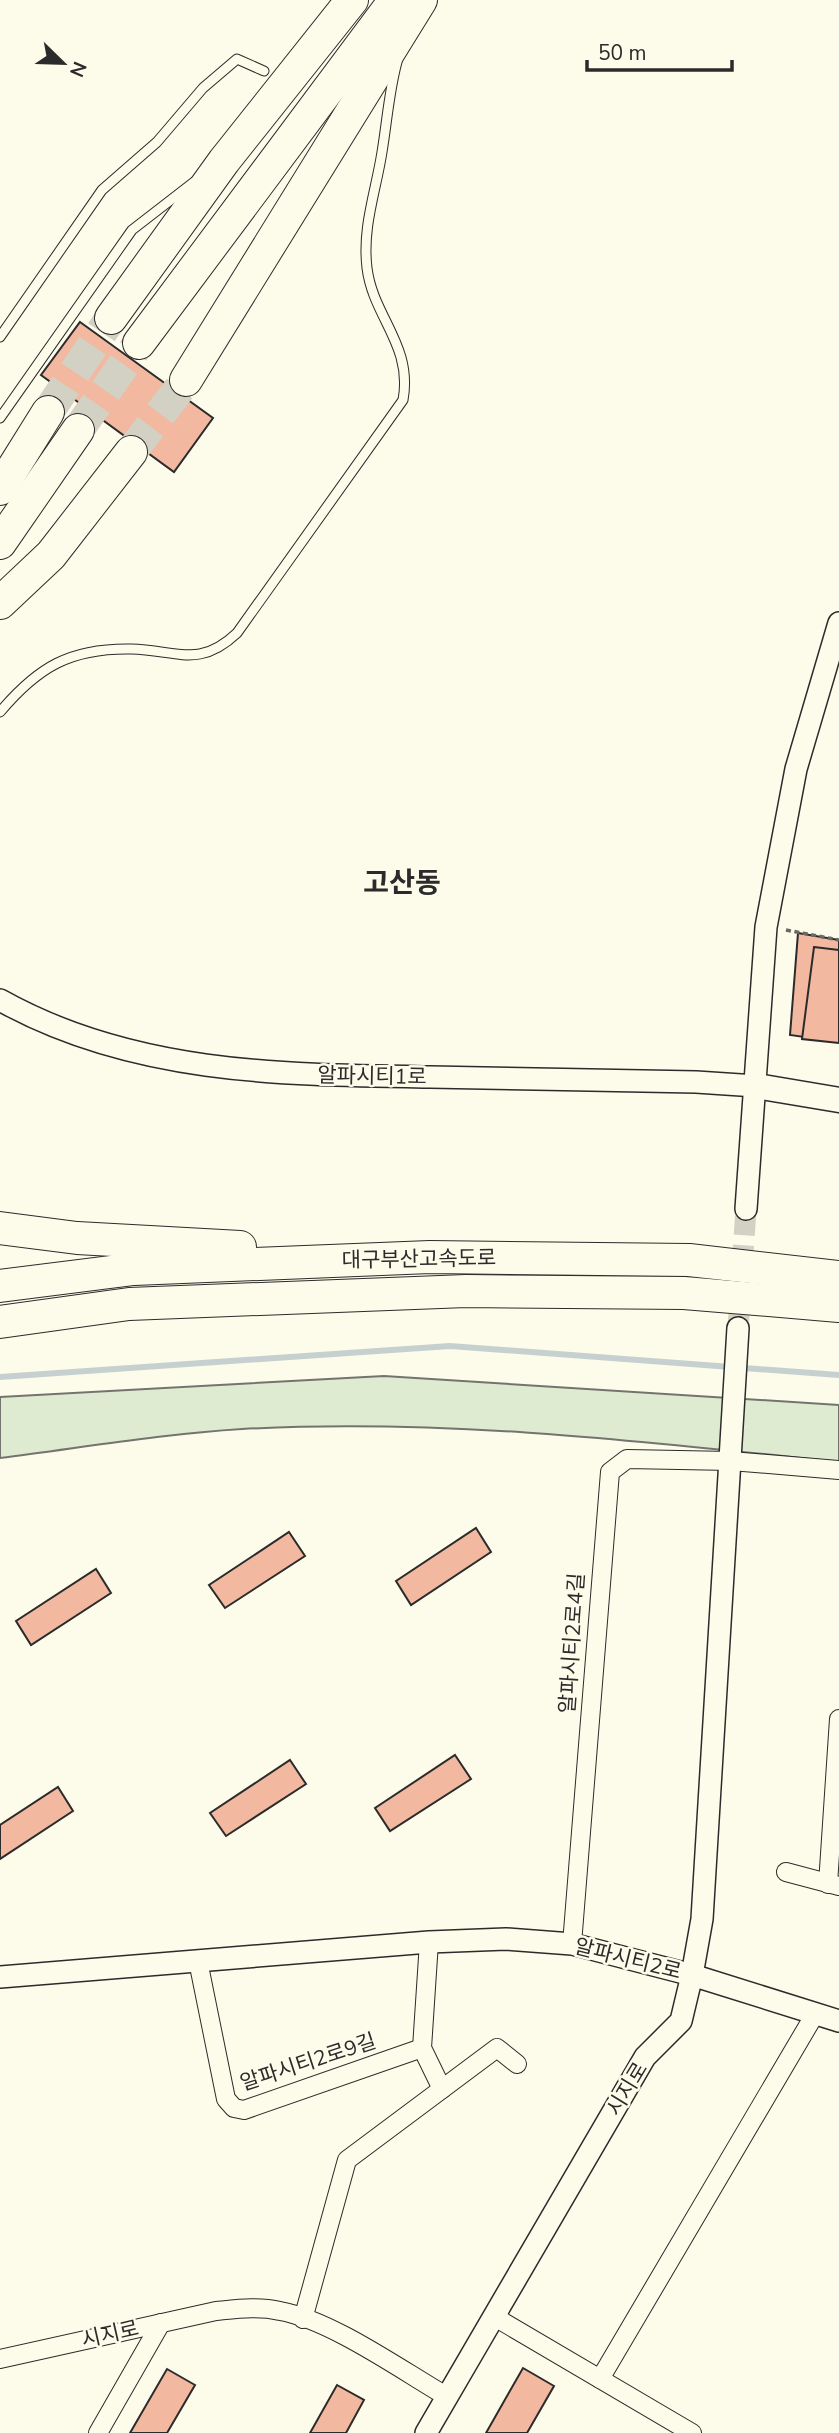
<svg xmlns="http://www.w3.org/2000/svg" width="839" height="2433" viewBox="0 0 839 2433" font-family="'Nunito Sans','Noto Sans KR',sans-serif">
<rect width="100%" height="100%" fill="#fdfbea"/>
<path fill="#deebd1" stroke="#74746e" stroke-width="2" d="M384,1376L839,1405V1462C641,1441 442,1418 242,1429C161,1434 80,1448 0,1458V1397Z"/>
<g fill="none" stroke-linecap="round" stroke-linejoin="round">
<path stroke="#c7d0d0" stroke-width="6" d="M0,1377L450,1346L839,1375"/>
</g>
<g fill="#f2b8a0" stroke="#2b2b2b" stroke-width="2">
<path d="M80,322L213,418L174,472L41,375Z"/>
<path d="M798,933L839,940V1042L790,1035Z"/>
<path d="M814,947L839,950V1043L802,1039Z"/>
<path d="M476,1528L491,1552L411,1605L396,1581Z"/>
<path d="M289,1532L305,1556L225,1608L209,1585Z"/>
<path d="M96,1569L111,1593L31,1645L16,1621Z"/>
<path d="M455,1755L471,1779L390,1831L375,1808Z"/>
<path d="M290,1760L306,1784L226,1836L210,1813Z"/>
<path d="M58,1787L73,1811L0,1859V1825Z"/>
<path d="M523,2368L554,2386L527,2433H486Z"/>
<path d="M167,2369L195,2385L167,2433H130Z"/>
<path d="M337,2385L364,2400L346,2433H310Z"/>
</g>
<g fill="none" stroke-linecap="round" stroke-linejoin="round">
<path stroke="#d3d1c4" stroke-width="21" stroke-dasharray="21 10" stroke-linecap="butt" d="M738,1328L746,1209"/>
<g stroke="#d3d1c4" stroke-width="32" stroke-dasharray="32 16" stroke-linecap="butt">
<path d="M48,412L111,318"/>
<path d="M78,430L139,343"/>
<path d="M131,452L186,380"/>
</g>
<g stroke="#2b2b2b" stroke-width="11">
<g id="service">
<path d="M0,337L102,190L157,142L203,88L237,59L264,71"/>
<path d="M0,418L132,230L194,182"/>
<path d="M0,712C38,667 70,648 131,649C177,650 199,669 237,633L403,400C413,345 373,317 367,268C362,227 376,191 382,152C387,122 389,91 397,62"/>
</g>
</g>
<g stroke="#2b2b2b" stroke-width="20">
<g id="minor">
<path d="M786,1872L839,1886"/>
<path d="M828,1884L839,1719"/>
<path d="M429,1942L422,2048L442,2089"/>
<path d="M572,1944L610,1472L627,1459L731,1461L839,1470"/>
<path d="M198,1961L226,2099L234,2108L244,2110L422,2048"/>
<path d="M493,2316L692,2433"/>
<path d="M303,2319L347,2160L497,2048L517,2064"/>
<path d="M0,2359L216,2311C237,2309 259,2306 280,2311C331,2320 401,2370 446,2396"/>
<path d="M600,2379L815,2014"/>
<path d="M98,2433L161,2323"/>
</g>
</g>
<g stroke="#2b2b2b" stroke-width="24">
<g id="tertiary">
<path d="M0,1000C132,1074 283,1075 430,1077C519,1079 607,1080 696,1082L756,1086"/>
<path d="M746,1209L766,927L796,769L839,623"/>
<path d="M0,1977L429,1942L506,1939L572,1944L692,1975L702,1919L738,1328"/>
<path d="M426,2433L645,2057L681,2021L692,1975L839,2021"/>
</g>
</g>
<g stroke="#2b2b2b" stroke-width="27">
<path id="secondary" d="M756,1086L839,1100"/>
</g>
<g stroke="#2b2b2b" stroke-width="34">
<g id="motorway">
<path d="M111,318L224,161L352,0"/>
<path d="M139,343L395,0"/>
<path d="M186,380L421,0"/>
<path d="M0,489L48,412"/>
<path d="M0,543L78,430"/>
<path d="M0,603L51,555L131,452"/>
<path d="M0,1228L77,1238L240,1247"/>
<path d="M0,1286L134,1269L430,1257L689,1260L839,1277"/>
<path d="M0,1322L129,1304L466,1291L684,1293L839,1306"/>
</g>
</g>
<path stroke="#6a6964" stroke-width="3.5" stroke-dasharray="5 3.5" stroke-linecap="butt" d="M786,930L839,940"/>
<use href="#service" stroke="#fdfbea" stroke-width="9"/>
<use href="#minor" stroke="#fdfbea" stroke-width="18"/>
<use href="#tertiary" stroke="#fdfbea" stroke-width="21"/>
<use href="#secondary" stroke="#fdfbea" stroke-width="24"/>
<use href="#motorway" stroke="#fdfbea" stroke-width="32"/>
</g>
<g text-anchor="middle" stroke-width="5" stroke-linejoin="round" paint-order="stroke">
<g font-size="21" fill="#2b2b2b" stroke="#fdfbea">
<text transform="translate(372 1076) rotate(1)" y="7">알파시티1로</text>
<text transform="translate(419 1259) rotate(-1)" y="7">대구부산고속도로</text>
<text transform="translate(572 1643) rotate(-86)" y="7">알파시티2로4길</text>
<text transform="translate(628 1959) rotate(14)" y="7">알파시티2로</text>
<text transform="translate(308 2062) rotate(-18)" y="7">알파시티2로9길</text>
<text transform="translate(627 2089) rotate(-59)" y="7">시지로</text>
<text transform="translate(110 2334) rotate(-13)" y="7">시지로</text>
</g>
<g font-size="28" font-weight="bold" fill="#2b2b2b" stroke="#fdfbea">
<text x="402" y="892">고산동</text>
</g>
</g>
<g transform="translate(63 63) rotate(113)" stroke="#fdfbea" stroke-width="5" paint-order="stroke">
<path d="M0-5L12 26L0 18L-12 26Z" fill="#2b2b2b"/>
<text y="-10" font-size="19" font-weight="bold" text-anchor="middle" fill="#2b2b2b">N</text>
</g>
<path d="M587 60v10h145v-10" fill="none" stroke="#2b2b2b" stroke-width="3.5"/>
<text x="598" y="60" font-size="21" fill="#2b2b2b" stroke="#fdfbea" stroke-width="5" paint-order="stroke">50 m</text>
</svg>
